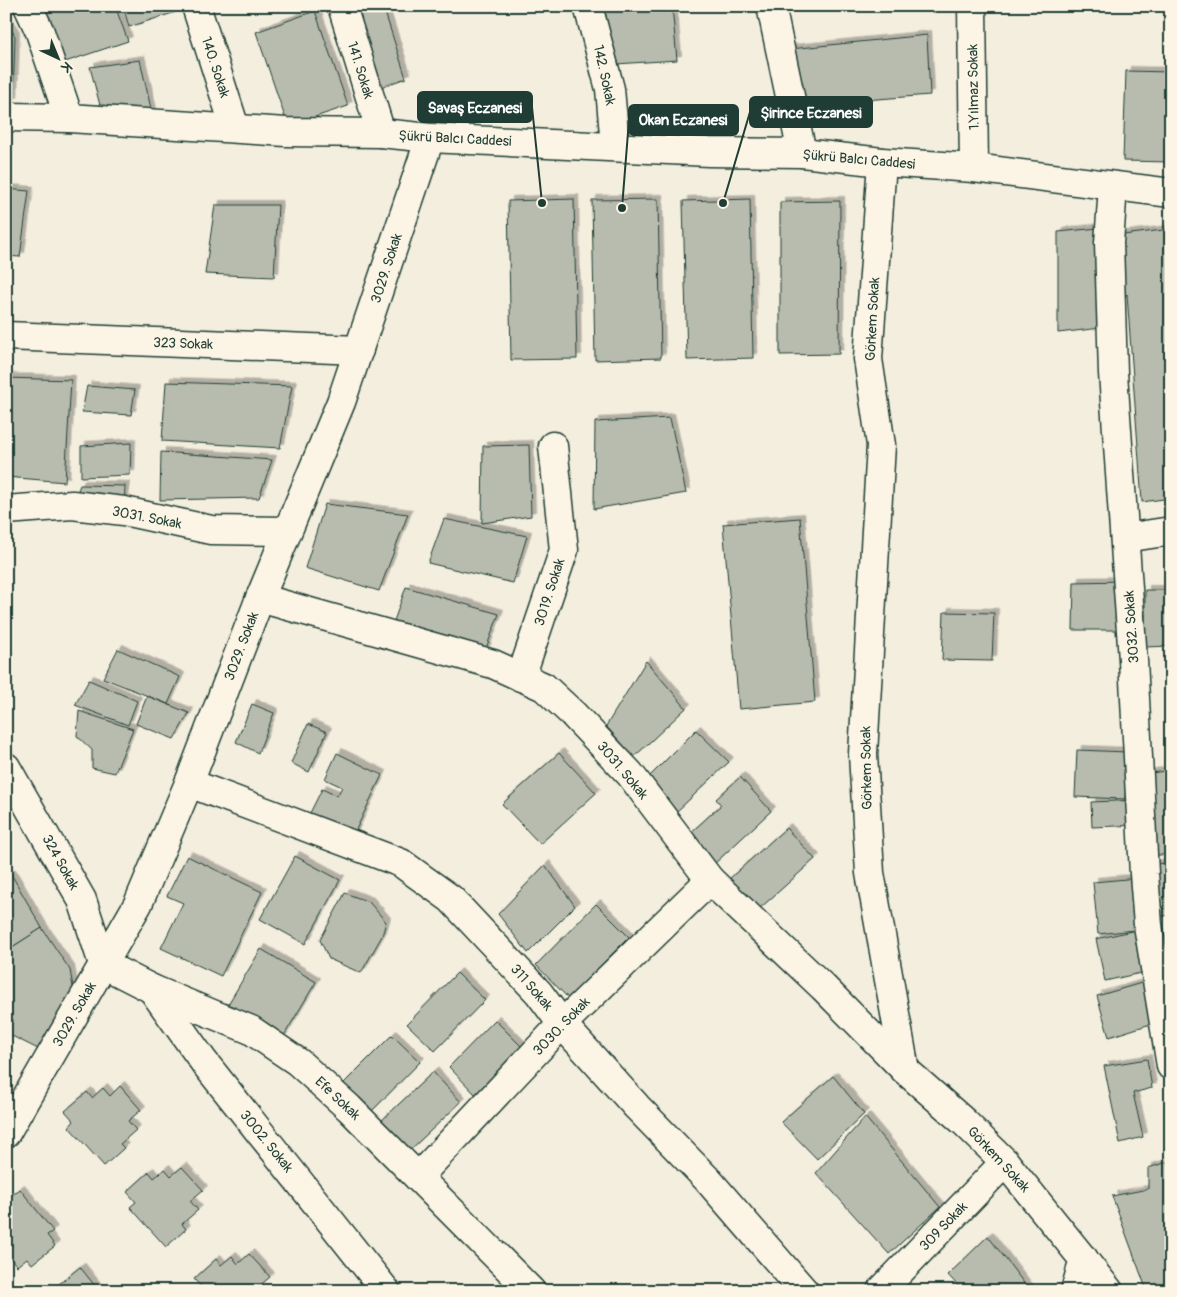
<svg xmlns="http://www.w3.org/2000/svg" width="1177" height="1297" viewBox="0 0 1177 1297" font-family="Pangolin,sans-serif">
<defs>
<filter id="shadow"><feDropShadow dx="4.5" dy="-4.5" stdDeviation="0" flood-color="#0004"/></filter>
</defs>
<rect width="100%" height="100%" fill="#f3eede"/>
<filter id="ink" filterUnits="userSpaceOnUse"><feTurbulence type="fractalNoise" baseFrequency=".02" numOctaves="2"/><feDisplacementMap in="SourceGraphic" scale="10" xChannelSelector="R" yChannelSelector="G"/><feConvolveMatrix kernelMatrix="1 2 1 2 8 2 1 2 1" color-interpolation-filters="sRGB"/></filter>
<g filter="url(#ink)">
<g fill="#b8bcae" stroke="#1f3d34" filter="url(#shadow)">
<path d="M62,6H115L128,41L65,62L47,12Z"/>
<path d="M123,6H174L176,12L129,27Z"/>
<path d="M383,6L406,78L381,87L357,10Z"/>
<path d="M604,6H672L677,60L616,64Z"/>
<path d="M315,11L348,106L288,126L256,32Z"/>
<path d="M6,20L15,36L13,102H6Z"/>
<path d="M927,35L930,95L799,105L790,49Z"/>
<path d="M140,60L152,113H102L90,67Z"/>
<path d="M1126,71L1171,72V162L1123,161Z"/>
<path d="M6,189L29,191L20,257L6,256Z"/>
<path d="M574,199L577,359L511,360L508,201Z"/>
<path d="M658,199L661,358L595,360L592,200Z"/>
<path d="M750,199L753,358L687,360L683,201Z"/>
<path d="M840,201L839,354L780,355V202Z"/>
<path d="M215,205H278L274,277L205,274Z"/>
<path d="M1099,228L1123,235L1171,229V498L1142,502L1127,294L1101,328L1058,333V232Z"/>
<path d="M6,378L71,380L65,482L6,477Z"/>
<path d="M166,382L292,386L280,448L162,441Z"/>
<path d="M87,386L135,390L131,415L82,412Z"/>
<path d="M670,418L686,493L594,509L595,422Z"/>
<path d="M131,443L130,475L81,477V446Z"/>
<path d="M529,445L531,516L482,523L483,446Z"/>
<path d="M161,452L272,460L259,498L160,500Z"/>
<path d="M80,485L125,486L124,511L72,505Z"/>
<path d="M325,504L408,514L379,591L305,568Z"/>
<path d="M800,518L815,702L739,709L723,524Z"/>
<path d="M444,519L527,536L513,583L428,563Z"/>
<path d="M1125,581V630H1073L1074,582Z"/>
<path d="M406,587L499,614L485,651L394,621Z"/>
<path d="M1145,590H1171V646L1145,647Z"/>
<path d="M944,612L994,613L992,661L942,660Z"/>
<path d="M118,649L180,677L168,704L103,678Z"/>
<path d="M646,661L686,708L634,757L606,726Z"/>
<path d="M89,680L137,701L128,725L75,705Z"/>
<path d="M147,696L189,713L174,739L136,724Z"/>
<path d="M252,704L274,713L258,753L236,742Z"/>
<path d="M79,711L133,729L115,773L92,768V750L77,736Z"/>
<path d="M308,724L327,732L309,772L291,763Z"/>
<path d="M696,730L729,762L675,813L647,779Z"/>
<path d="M1077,750L1127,752L1125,799L1075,797Z"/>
<path d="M337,753L382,775L353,836L309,815L322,789L337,796L342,787L325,779Z"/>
<path d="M559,753L596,793L540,844L502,804Z"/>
<path d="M1171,770V855H1152L1145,774Z"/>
<path d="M740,777L771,811L712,866L686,837L721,805L716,799Z"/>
<path d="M1140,800L1141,825L1092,827L1091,802Z"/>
<path d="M786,828L815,859L758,910L729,879Z"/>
<path d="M187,856L262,892L221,976L161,948L183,903L167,896Z"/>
<path d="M295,856L340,880L305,944L260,919Z"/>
<path d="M1171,862V915L1151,918L1143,866Z"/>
<path d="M545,865L575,906L528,953L498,914Z"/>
<path d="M11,874L42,928L6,951V877Z"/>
<path d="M1138,878L1143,929L1098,934L1093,882Z"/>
<path d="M345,893L369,902L386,922L382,936L361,973L329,959L320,940Z"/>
<path d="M596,904L629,937L568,998L536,965Z"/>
<path d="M42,928L70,970L77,1009L40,1050L6,1033V951Z"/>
<path d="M1136,930L1145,972L1105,981L1096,939Z"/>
<path d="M261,949L316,982L282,1039L227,1006Z"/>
<path d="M457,973L485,1000L435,1051L407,1024Z"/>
<path d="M1145,982L1157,1022L1109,1037L1097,996Z"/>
<path d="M495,1020L523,1048L476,1095L449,1067Z"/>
<path d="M392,1035L420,1062L371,1112L343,1084Z"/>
<path d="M1147,1059L1152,1088L1133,1093L1143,1137L1120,1143L1104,1066Z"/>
<path d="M433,1072L461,1102L408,1152L380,1122Z"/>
<path d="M833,1076L864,1114L817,1159L781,1122Z"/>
<path d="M120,1086L141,1110L128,1121L136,1130L120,1144L124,1148L104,1166L69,1127L74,1121L65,1111L87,1092L92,1098L103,1088L110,1096Z"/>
<path d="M865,1117L940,1207L889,1254L816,1173Z"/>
<path d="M1171,1161V1291H1147L1112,1196L1148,1189V1168Z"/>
<path d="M182,1167L203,1190L190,1201L198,1210L182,1224L186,1229L166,1247L130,1207L136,1202L127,1192L149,1172L154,1178L165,1169L171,1176Z"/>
<path d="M20,1189L53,1231L47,1235L55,1246L32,1264L27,1258L17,1266L10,1258L6,1262V1200Z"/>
<path d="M988,1236L1030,1291H963L948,1275Z"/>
<path d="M249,1254L270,1277L257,1288L259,1291H201L203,1289L194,1279L216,1259L221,1265L232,1256L238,1264Z"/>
<path d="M80,1267L99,1291H59L62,1288L59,1284Z"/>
</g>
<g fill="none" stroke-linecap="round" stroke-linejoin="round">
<g stroke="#1f3d34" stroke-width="31">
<g id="minor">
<path d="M28,6L40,32L69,118"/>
<path d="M196,6L235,128"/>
<path d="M342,6L381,133"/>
<path d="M588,6L610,89L615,145"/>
<path d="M771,6L802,153"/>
<path d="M972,6L974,168"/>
<path d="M882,162L868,359L881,445L863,754L870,873L905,1070"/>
<path d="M1113,186L1109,243L1113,373L1133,660L1144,874L1148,925L1171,1066"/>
<path d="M6,336L359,350"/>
<path d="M6,510L72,505L124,511L211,530L287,531"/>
<path d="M1125,538L1171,531"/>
<path d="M260,598L493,664L544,687L573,714L630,774L710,880L823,987L905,1070L964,1122L1005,1162L1109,1291"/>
<path d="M521,677L564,550L553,446"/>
<path d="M6,767L82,900L103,964L152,989L251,1030L298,1062L349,1108L531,1291"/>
<path d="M189,783L401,863L451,899L539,993L562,1024L637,1107L708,1180L804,1291"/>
<path d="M152,989L204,1062L386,1291"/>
<path d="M6,1133L138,904L189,783L260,598L341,402L430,138"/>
<path d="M418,1177L562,1024L710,880"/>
<path d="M881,1291L1005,1162"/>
<path d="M1075,1291L1084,1259"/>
</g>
</g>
<g stroke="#1f3d34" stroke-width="31">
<path id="tertiary" d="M6,117L69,118L286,132L381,133L430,138L709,152L802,153L882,162L974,168L1171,193"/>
</g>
<use href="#minor" stroke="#fcf5e5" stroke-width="28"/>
<use href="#tertiary" stroke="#fcf5e5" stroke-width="28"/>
</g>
</g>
<g text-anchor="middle" stroke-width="4.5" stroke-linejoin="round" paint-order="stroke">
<g font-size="14" fill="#1f3d34" stroke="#fcf5e5">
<text transform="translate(216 67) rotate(72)" y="5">140. Sokak</text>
<text transform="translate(361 70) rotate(73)" y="5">141. Sokak</text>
<text transform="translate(605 75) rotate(78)" y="5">142. Sokak</text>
<text transform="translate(973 87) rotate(-91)" y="5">1.Yılmaz Sokak</text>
<text transform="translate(455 138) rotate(3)" y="5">Şükrü Balcı Caddesi</text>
<text transform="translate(859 159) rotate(5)" y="5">Şükrü Balcı Caddesi</text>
<text transform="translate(386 268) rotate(-72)" y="5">3029. Sokak</text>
<text transform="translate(872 319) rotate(-87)" y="5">Görkem Sokak</text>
<text transform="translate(183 343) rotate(2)" y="5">323 Sokak</text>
<text transform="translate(147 517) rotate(11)" y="5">3031. Sokak</text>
<text transform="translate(549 592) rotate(-72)" y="5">3019. Sokak</text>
<text transform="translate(1131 627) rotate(-94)" y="5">3032. Sokak</text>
<text transform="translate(241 646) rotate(-69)" y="5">3029. Sokak</text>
<text transform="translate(866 768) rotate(-91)" y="5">Görkem Sokak</text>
<text transform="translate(623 770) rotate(50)" y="5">3031. Sokak</text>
<text transform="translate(61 862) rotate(61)" y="5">324 Sokak</text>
<text transform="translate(532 987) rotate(49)" y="5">311 Sokak</text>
<text transform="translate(74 1014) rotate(-60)" y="5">3029. Sokak</text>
<text transform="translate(561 1026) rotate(-46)" y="5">3030. Sokak</text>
<text transform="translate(338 1098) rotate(43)" y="5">Efe Sokak</text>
<text transform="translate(267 1141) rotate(51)" y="5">3002. Sokak</text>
<text transform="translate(999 1159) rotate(47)" y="5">Görkem Sokak</text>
<text transform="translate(943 1226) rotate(-46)" y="5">309 Sokak</text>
</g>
</g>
<path fill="none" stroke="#1f3d34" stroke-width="2" d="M542 203L532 107M723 203L750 112M622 208L629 120"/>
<g fill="#1f3d34" stroke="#fcf5e5" stroke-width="2">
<circle cx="542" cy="203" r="5"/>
<circle cx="723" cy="203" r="5"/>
<circle cx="622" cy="208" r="5"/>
</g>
<g fill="#1f3d34" stroke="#1f3d34" stroke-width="2">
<rect x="418" y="92" width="114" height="30" rx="5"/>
<rect x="750" y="97" width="122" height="30" rx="5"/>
<rect x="629" y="105" width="109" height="30" rx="5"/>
</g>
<g font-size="15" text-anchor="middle" font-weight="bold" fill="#fff">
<text x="475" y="113">Savaş Eczanesi</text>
<text x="811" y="118">Şirince Eczanesi</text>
<text x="683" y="125">Okan Eczanesi</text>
</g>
<rect width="1177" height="1297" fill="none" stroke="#fcf5e5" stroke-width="25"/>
<rect x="12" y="12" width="1152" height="1272" fill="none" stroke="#1f3d34" stroke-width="2" filter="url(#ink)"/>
<g transform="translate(58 58) rotate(136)" stroke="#fcf5e5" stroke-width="4" paint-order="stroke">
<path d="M0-4L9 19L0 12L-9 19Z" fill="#1f3d34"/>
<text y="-8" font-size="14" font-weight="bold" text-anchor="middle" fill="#1f3d34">K</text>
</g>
</svg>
